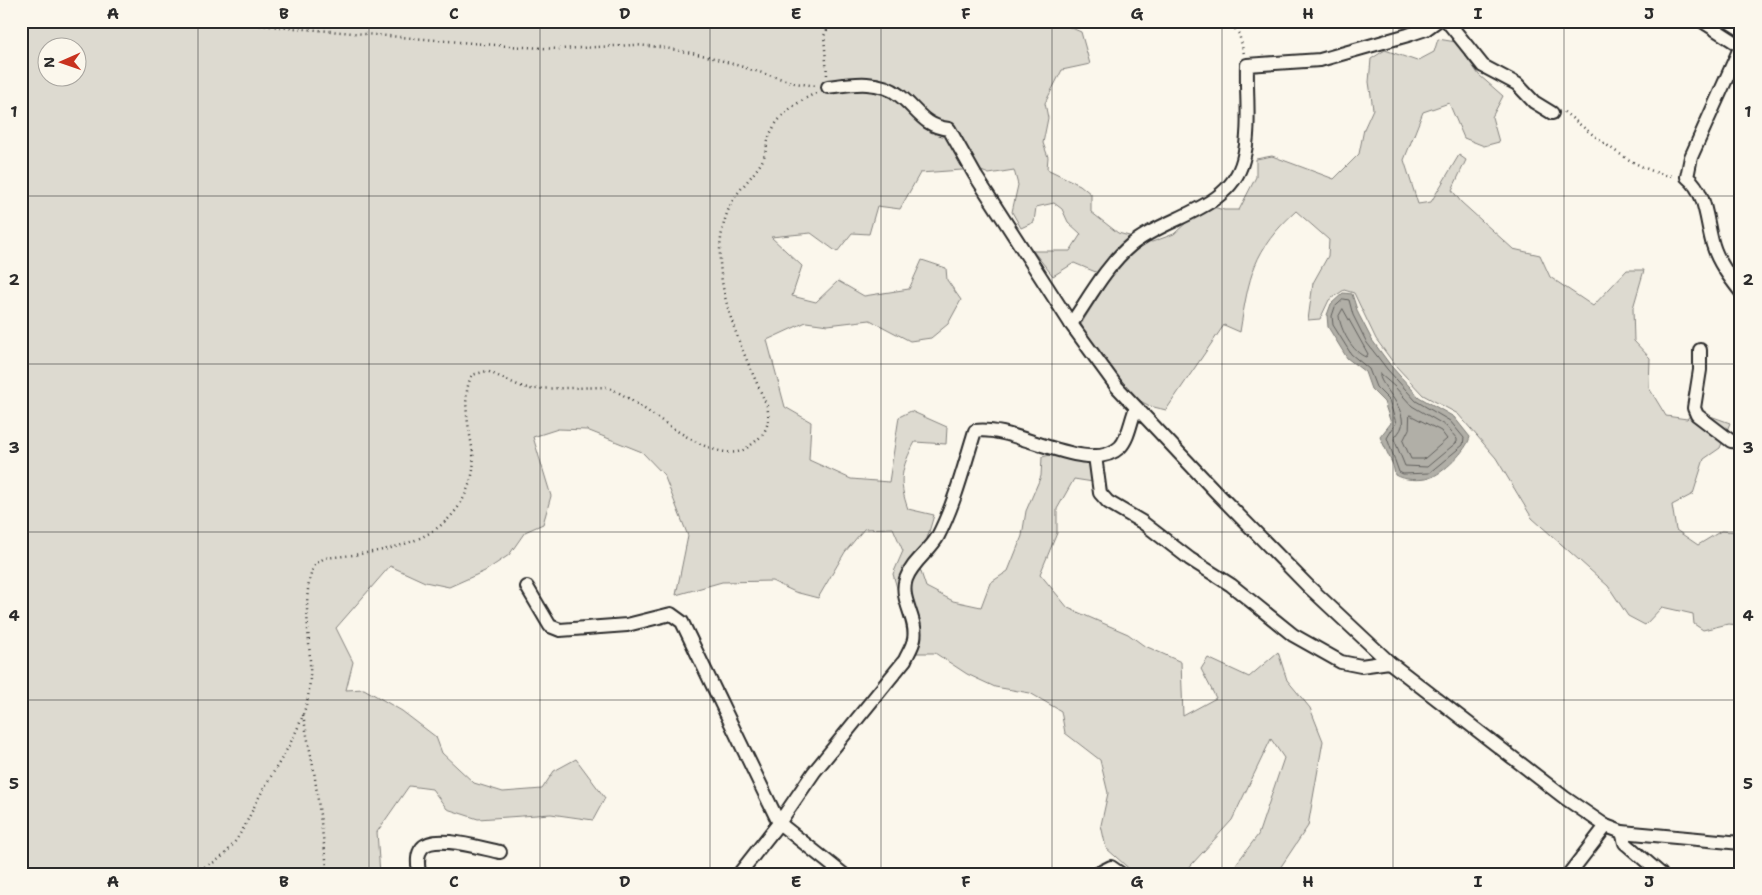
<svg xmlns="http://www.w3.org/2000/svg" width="1762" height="895" viewBox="0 0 1762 895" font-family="'Shantell Sans',sans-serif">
<rect width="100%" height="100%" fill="#fbf7ec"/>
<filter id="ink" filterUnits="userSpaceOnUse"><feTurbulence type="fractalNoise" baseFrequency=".02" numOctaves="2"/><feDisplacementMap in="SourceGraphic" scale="10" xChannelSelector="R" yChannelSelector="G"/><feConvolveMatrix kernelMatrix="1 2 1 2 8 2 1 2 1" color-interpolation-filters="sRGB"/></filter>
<g filter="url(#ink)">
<path fill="#dddad0" stroke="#84827e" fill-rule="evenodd" d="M21,21H1056L1081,32L1090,64L1062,70L1045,103L1048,118L1043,143L1048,157L1047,169L1080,185L1091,194V212L1118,233L1152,242L1174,234L1189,220L1213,207L1224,210H1239L1256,177V159L1272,156L1334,179L1359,154L1364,129L1373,109L1369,82L1371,59L1385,50L1417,61L1434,52L1438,39L1456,42L1479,75L1503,96L1492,117L1499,142L1484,146L1464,138L1449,103L1423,112L1404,160L1418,204L1431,202L1459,155L1466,160L1452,190L1461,202L1513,249L1540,255L1550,277L1593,306L1627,270H1644L1633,308L1634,341L1650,358L1649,388L1666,416L1687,419L1692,413H1702L1730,423L1720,448L1704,459L1693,494L1672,505L1676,530L1698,545L1721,531L1741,532V625L1728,624L1703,630L1694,624L1693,614L1662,607L1645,625L1628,616L1608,586L1532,518L1496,458L1458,414L1423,395L1395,365L1376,339L1354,293L1344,290L1329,300L1320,319L1308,320L1313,283L1328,256L1329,240L1296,211C1253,250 1249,276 1240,332L1224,325L1166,410C1159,408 1150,407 1144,403C1115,387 1096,351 1081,324L1110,278L1074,263L1053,276L1033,251H1070L1081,234L1068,222L1062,209L1054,203L1036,207L1034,222L1021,228L1012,212L1018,185L1014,170L989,174L976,169L920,173L900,209L877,206L869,234L852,233L837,252L811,233L771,237L802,266L792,296L816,302L838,281L864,296L909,289L922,260L946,268L947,280L961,300L948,324L931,338L910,341L870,320L828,325L806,322L767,340L785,407L811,422L809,460L851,479L889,482L899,417L911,411L947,427L946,444L915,442C901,468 898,481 908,509L934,515L919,566L926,587L953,601L981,607L990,583L1008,571L1022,536L1026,511L1041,476L1042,457L1054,454L1091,458L1093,482L1074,479L1057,509V533L1040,574L1068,608L1128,634L1143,645L1181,662L1183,716L1216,698L1201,669L1208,658L1249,677L1278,652L1287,680L1310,708L1323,741L1308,826L1276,874L1230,872L1258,835L1284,758L1271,739L1232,820L1183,874H1135L1106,848L1101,825L1108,793L1100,760L1065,733L1061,711L1030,693L995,687L967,674L935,653H915L920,627L899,595L893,574L903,551L893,528L864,529L845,552L818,598L795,592L772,581L722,582L676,595L688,536L664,475L642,452L587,430L558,429L533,437L551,496L543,524L525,532L509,555L485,571L449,587L425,582L390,566L336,628L353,662L346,690L364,689L402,711L436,737L442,753L474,783L503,792L542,789L554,771L576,759L605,798L593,820L551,814L478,819L447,809L432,789L409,786L377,832L380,874H21ZM48,48H78V78H48Z"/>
<path fill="#b1afa7" stroke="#7b7a75" d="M1343,293L1352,294L1358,313L1372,340L1391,366L1419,397L1454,417L1470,437C1467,450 1443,474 1429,478C1420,481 1403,480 1395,475L1393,465L1380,437L1391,423L1384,402L1371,389L1365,372L1347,358L1328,327L1327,315L1331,304Z"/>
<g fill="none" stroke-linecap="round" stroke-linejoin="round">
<g stroke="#61605d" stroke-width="1">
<path d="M1344,299L1349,300L1353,315L1367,343L1387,369L1416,401L1450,421L1464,438L1463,445L1429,473L1403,474L1399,472L1387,438L1396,423L1389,400L1376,387L1369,369L1351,354L1333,325L1332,316L1335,307Z"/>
<path d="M1343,309L1368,354L1366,357C1353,353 1340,329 1339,316Z"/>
<path d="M1380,374L1395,387L1412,406L1446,426L1457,439V442L1427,467L1405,466L1394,439C1396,435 1401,431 1402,426C1406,405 1377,383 1380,374Z"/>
<path d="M1410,415L1441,431L1447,439L1424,459H1411L1403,441L1409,429Z"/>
</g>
<g stroke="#2b2b2b" stroke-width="16">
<g id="street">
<path d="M1447,21L1483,66L1517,84L1534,102L1552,113"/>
<path d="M1702,21L1741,46"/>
<path d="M1741,46L1691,157L1687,177C1707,193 1706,222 1713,245C1718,262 1730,278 1741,292"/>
<path d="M828,87C851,84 879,79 899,95C917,109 924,127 949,129L975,175L1071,324L1117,387L1216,492L1308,586L1389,662L1565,798L1606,826L1622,832L1741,843"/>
<path d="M1071,324C1089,298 1106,266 1131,245C1166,216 1230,210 1243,160C1251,131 1246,95 1247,65L1320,60L1408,35L1426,29L1437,21"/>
<path d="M1700,350V370L1694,408L1697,415L1731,441L1741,442"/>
<path d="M1095,456L1100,493L1108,502L1142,522L1190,559L1231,585L1293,635L1341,662L1361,666L1389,662"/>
<path d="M527,587L550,626L560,630L627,625L671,614L682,622L779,823L843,874"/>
<path d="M1622,832L1625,843L1661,874"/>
<path d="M419,874C418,865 416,855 422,848C434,833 483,849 500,852"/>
<path d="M739,874L779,823L814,772L905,660C908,653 913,646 914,639C918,619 899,599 906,579C912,562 930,551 938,536C955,503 964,466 975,431C1014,424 1088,477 1120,447C1129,438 1131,419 1136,408"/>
<path d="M1097,874L1111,867L1121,874"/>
<path d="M1569,874L1606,826"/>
</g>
</g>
<g stroke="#2b2b2b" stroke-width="2.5" stroke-dasharray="1 4" stroke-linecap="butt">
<path d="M210,21L508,46L559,49L635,45L660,47L707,56L795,83L817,86"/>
<path d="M1229,21L1239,34L1244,54"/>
<path d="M827,75L824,36L831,21"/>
<path d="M1564,112C1594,135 1636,173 1674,176"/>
<path d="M303,715L314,771L328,874"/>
<path d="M191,874C203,867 214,864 224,855C242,837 251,811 263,790C279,762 300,732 307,701C317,659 299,610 312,571C314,565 319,561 325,558C374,553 441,547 465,495C471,481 475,470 473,454C470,430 460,398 472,375L487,371L520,386L531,389L607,387C641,400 699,458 737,452C744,451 751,445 757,440C768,431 770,419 767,406C741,346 701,271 730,206C738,189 752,178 761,163C766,156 766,145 769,137C777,115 797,102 818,92"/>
</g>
<use href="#street" stroke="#fbf7ec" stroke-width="12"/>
</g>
</g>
<path fill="none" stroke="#2b2b2b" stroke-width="1" stroke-opacity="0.55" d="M198,21V874M369,21V874M540,21V874M710,21V874M881,21V874M1052,21V874M1222,21V874M1393,21V874M1564,21V874M21,196H1741M21,364H1741M21,532H1741M21,700H1741"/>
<rect width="1762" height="895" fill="none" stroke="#fbf7ec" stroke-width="55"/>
<g transform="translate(62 62) rotate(268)"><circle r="24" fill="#fbf7ec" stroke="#a8a59f"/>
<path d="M0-4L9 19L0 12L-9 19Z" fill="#c8321e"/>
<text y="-8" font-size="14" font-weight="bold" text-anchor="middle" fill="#2b2b2b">N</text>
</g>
<rect x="28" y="28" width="1706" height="840" fill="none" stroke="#2b2b2b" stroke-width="2"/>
<g font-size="16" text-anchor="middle" font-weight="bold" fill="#2b2b2b">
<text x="113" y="19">A</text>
<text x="284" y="19">B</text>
<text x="454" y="19">C</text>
<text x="625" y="19">D</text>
<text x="796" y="19">E</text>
<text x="966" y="19">F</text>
<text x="1137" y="19">G</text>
<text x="1308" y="19">H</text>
<text x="1478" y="19">I</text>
<text x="1649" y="19">J</text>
<text x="14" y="117">1</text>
<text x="1748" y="117">1</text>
<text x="14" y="285">2</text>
<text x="1748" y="285">2</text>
<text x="14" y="453">3</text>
<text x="1748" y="453">3</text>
<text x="14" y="621">4</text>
<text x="1748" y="621">4</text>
<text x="14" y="789">5</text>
<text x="1748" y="789">5</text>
<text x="113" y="887">A</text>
<text x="284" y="887">B</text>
<text x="454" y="887">C</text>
<text x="625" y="887">D</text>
<text x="796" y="887">E</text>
<text x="966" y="887">F</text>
<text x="1137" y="887">G</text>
<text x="1308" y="887">H</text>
<text x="1478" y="887">I</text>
<text x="1649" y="887">J</text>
</g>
</svg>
